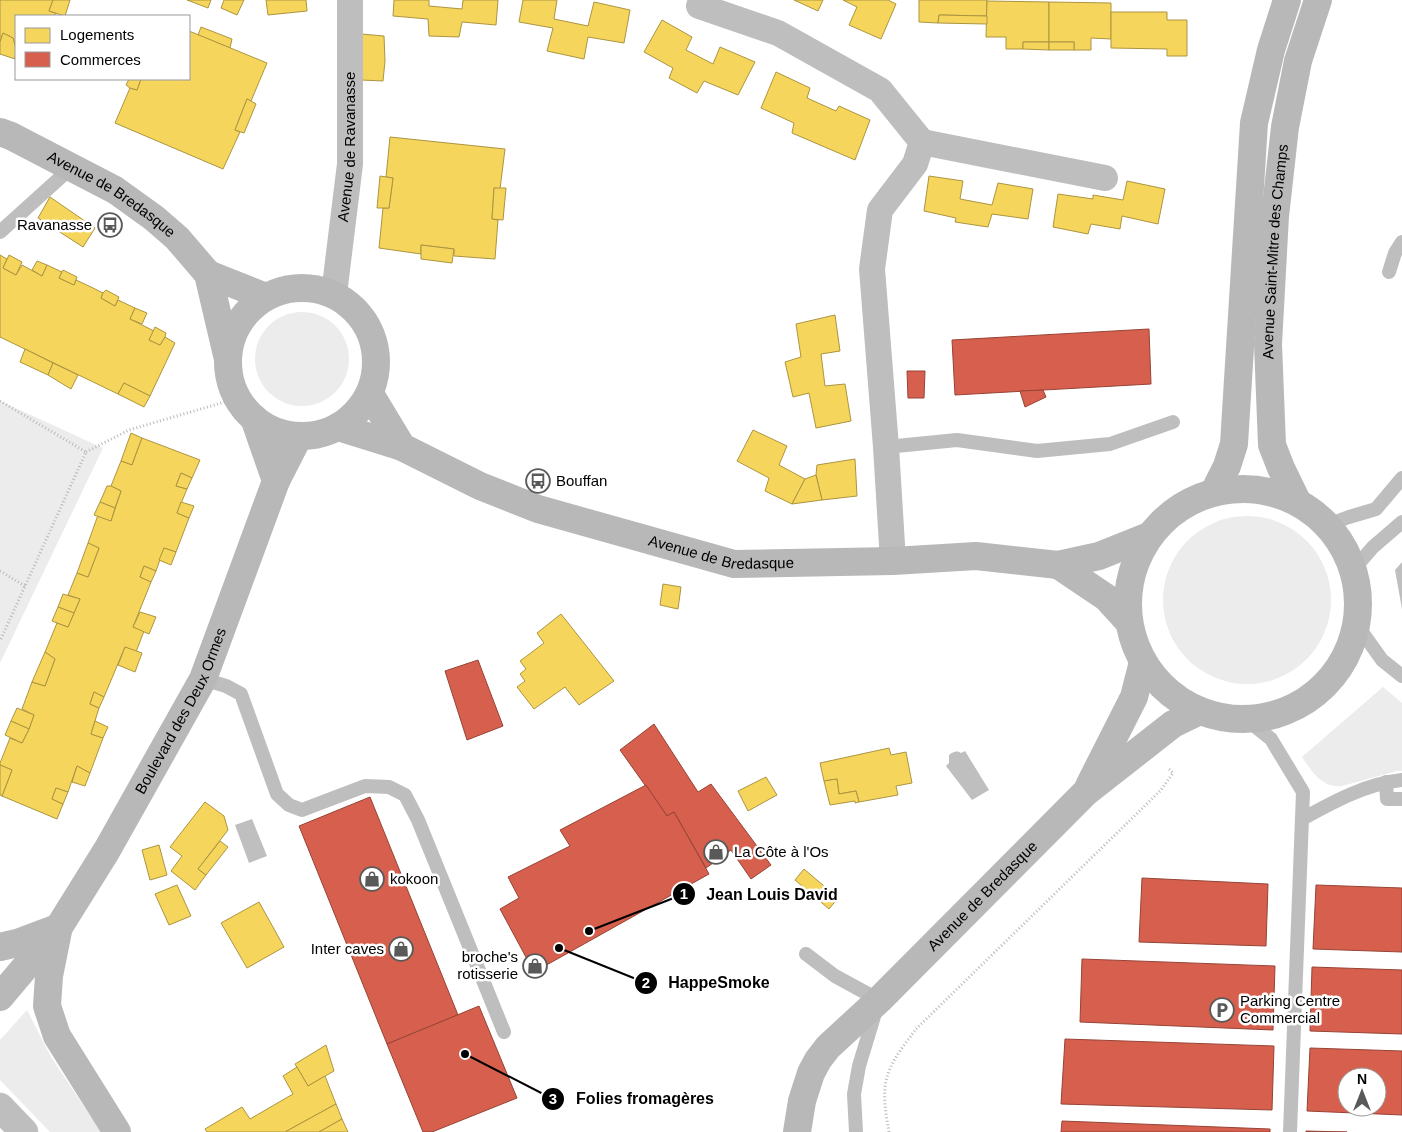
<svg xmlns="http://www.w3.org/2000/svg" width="1402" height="1132" viewBox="0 0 1402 1132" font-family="Helvetica,sans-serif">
<rect width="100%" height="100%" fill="#fff"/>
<g fill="#ececec">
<circle cx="302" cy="359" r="47"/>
<path d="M0,401L103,448L0,663Z"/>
<circle cx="1247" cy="600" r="84"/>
<path d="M1383,687L1402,703V771H1397L1342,786C1322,788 1312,772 1302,757Z"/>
<path d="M27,1010L51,1057L101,1132H50L0,1080V1040Z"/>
</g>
<g fill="#bfbfbf">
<path d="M1402,562V609L1395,570Z"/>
<path d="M965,751L989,790L972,800L946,766L949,763V755C953,752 957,750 961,753Z"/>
<path d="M252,819L267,856L249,863L235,825Z"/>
</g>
<g fill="#f6d55c" stroke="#ac9540">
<path d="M0,0H53L49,11L56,13L54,16H16V49L13,38L3,33L0,42Z"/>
<path d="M53,0H70L65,16L49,11Z"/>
<path d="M187,0H211L208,8Z"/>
<path d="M224,0H244L237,15L221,8Z"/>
<path d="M266,0H306L307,11L268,15Z"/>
<path d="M394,0H429V6L462,9L463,0H498L496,25L462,22L459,37L429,36L428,19L393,16Z"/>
<path d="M523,0H557L554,19L588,26L594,2L630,10L624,43L588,37L584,59L547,51L553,28L519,22Z"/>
<path d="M794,0H823L818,11Z"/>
<path d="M843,0H888L896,4L881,39L849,25L857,7Z"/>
<path d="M919,0H987V16L939,15L938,23L919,22Z"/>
<path d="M987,1L1049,2V42H1023V49H1006V37H986Z"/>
<path d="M1049,2L1111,3V39L1091,38V50H1074V42H1049Z"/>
<path d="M1111,12H1167V20H1187V56H1167V49L1111,48Z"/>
<path d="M939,15L987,16V24L938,23Z"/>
<path d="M662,20L692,37L686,50L713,64L720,47L755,62L738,95L704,81L697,93L669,78L673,68L644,52Z"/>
<path d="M201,27L232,39L230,48L198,35Z"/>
<path d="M189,31L267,63L251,101L247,99L235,130L240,132L223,169L115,123L130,88L137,90L141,79H189Z"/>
<path d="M3,33L13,38L16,49L15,59L0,54V42Z"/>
<path d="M361,34L384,36L385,61L383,81L361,80Z"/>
<path d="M1023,42H1049V50L1023,49Z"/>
<rect x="1049" y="42" width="25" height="8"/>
<path d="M776,72L810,88L807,98L836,111L839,106L870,120L855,160L792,133L794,123L761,108Z"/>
<path d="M129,79H141L137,90L130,88L126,85Z"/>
<path d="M247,99L251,101L256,104L244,133L235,130Z"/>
<path d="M390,137L505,149L500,189L494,188L492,219L498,220L495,259L454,256V249L421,245V254L379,248L383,208H389L393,178L386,177Z"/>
<path d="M380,176L393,178L389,208H377Z"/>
<path d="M929,176L963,181L960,199L992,205L998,183L1033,189L1028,219L992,214L988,227L955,222L956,218L924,211Z"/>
<path d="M1127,181L1165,189L1158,224L1122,216L1120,229L1091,224L1088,234L1053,227L1058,194L1093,199V195L1123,200Z"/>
<path d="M494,188H506L503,220L492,219Z"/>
<path d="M50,197L95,228L83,247L38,218Z"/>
<path d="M421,245L454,249L452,263L421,259Z"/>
<path d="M0,255L7,259L3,268L16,275L22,265L42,276L47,265L62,272L59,278L74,285L76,280L91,287L103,293L101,298L115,306L118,300L135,308L130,319L154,331L149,340L160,345L165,337L175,343L150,396L124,383L118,394L0,337Z"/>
<path d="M9,255L22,262L16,275L3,268Z"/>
<path d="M37,261L47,265L42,276L32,270Z"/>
<path d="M63,270L77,277L74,285L59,278Z"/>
<path d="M106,290L119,297L115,306L101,298L103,293Z"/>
<path d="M135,308L147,313L142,324L130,319Z"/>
<path d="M835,315L840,351L821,354L825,386L845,384L851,421L816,428L809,393L793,397L785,362L801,357L796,324Z"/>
<path d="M155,327L166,333L165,337L160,345L149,340Z"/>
<path d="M25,349L53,363L48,375L20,362Z"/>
<path d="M53,363L78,375L71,389L48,375Z"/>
<path d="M124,383L150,396L144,407L118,394Z"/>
<path d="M753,430L787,446L779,465L805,479L792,504L765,491L769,478L737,461Z"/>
<path d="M131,433L142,438L132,465L121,461Z"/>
<path d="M142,438L200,460L192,478L181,473L176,486L187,489L177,513L189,518L176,552L164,548L156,571L144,566L140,577L151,582L133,627L144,631L136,652L125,647L104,697L94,692L90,704L99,708L91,734L103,738L90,773L77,766L68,792L56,788L52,799L63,804L57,819L2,796L12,770L0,765V763L10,738L22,743L29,729L34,715L22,709L32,682L45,686L55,659L45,652L57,623L68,627L80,599L68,595L77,573L88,577L99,548L88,543L98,515L111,521L121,491L111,486L121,461L132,465Z"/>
<path d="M855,459L857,496L822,500L816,475L817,465Z"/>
<path d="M181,473L192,478L187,489L176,486Z"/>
<path d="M816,475L822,500L792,504L805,479Z"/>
<path d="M107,486H111L121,491L115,508L100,502Z"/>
<path d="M100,502L115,508L111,521L94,515Z"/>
<path d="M181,502L194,506L189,518L177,513Z"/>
<path d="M88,543L99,548L88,577L77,573Z"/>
<path d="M164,548L176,552L171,565L159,560Z"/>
<path d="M144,566L156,571L151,582L140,577Z"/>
<path d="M663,584L681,587L678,609L660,605Z"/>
<path d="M63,594L80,599L74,613L58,607Z"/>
<path d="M58,607L74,613L68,627L52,621Z"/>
<path d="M140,612L156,617L149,634L133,627Z"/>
<path d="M561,614L614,681L579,705L565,687L534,709L517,687L525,681L520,674L526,669L520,661L544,643L537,633Z"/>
<path d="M125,647L142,653L135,672L118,665Z"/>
<path d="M45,652L55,659L45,686L32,682Z"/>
<path d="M94,692L104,697L99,708L90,704Z"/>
<path d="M17,708L34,715L29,729L11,721Z"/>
<path d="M11,721L29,729L22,743L5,735Z"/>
<path d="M95,721L108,727L103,738L91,734Z"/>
<path d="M889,748L891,755L906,752L912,783L896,786L898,795L859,802L856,791L839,794L837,779L824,781L820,763Z"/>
<path d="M0,765L12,770L2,796L0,795Z"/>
<path d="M77,766L90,773L85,786L72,782Z"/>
<path d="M766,777L777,795L748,811L738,791Z"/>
<path d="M837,779L839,794L856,791L859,802L855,803V801L830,805L824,781Z"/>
<path d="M56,788L68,792L63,804L52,799Z"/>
<path d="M205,802L224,816L228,830L198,869L206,875L195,890L171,871L182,856L170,847Z"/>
<path d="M220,841L228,847L206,875L198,869Z"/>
<path d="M159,845L167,875L150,880L142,850Z"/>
<path d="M804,869L838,898L829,909L795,880Z"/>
<path d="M177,885L191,916L169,925L155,894Z"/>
<path d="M259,902L284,947L247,968L221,923Z"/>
<path d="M326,1045L334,1071L308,1086L295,1064Z"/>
<path d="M297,1067L308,1086L325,1076L336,1104L285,1132H207L205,1129L242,1107L250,1119L293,1094L283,1076Z"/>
<path d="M336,1104L342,1119L319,1132H285Z"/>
<path d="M342,1119L348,1132H319Z"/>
</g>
<g fill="#d6604d" stroke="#964336" fill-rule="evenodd">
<path d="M1149,329L1151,384L955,395L952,340Z"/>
<path d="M907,371H925L924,398H908Z"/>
<path d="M1043,390L1046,397L1025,407L1020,391Z"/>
<path d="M478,660L503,726L467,740L445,671Z"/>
<path d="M654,724L698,792L711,784L771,865L751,879L731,850L706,868L674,812L667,816L620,750Z"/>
<path d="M646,785L667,816L674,812L709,874L534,972L500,909L519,898L508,877L570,846L560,830Z"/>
<path d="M370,797L458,1015L387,1044L299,826Z"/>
<path d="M1142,878L1268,884L1266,946L1139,942Z"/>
<path d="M1316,885L1402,888V952L1313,949Z"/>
<path d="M1082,959L1275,966L1273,1030L1080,1022Z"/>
<path d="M1312,967L1402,970V1034L1310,1031Z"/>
<path d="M479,1006L517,1098L432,1132H423L387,1044Z"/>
<path d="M1065,1039L1274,1046L1272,1110L1061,1104Z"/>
<path d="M1310,1048L1402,1051V1115L1307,1111ZM1347,1077H1377V1107H1347Z"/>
<path d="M1062,1121L1270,1129V1132H1061Z"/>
<path d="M1306,1131L1347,1132H1306Z"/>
</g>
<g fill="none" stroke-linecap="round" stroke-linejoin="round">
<g stroke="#dbdbdb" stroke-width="29">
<path id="primary" d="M0,1107L24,1132"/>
</g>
<g stroke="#b9b9b9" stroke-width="3" stroke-dasharray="1 2.5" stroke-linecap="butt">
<path d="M0,401L86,452L0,641"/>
<path d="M86,452L129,430L228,401"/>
<path d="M0,571L25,586"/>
<path d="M889,1132C886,1114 882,1094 887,1077C892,1059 906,1043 916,1029L1161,790L1173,773L1168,768"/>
</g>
<g stroke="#bebebe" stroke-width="14">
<path d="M0,232L72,167"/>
<path d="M1389,272L1395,253L1402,242"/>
<path d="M886,447L957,440L1037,451L1110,444L1173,422"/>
<path d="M1327,525L1349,517L1376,509L1402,478"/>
<path d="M1353,570L1373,547L1402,522"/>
<path d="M1357,625L1382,660L1402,676"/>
<path d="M203,679L226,686L241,694L277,794L289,805L302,810L365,786L389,787L405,795L418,820L504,1032"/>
<path d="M1246,719L1271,739L1303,792L1290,1132"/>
<path d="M1386,782L1387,799H1402"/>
<path d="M1302,819C1333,802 1365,784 1402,780"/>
<path d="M806,954L835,976L879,1000L859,1066L854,1094L856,1132"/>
</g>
<g stroke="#bebebe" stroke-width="26">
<path d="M699,6L778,33L880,90L922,142L915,164L880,210L872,269L886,447L893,561"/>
<path d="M922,142L1105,178"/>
<path id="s1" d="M334,294L350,164V0"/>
</g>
<g stroke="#b8b8b8" stroke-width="28">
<path id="s2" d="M0,132L11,136L115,190L154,218L177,238L208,274L227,355"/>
<path d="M208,274L266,297"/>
<circle cx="302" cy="362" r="74"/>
<path d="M370,394L402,447"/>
<path d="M254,418L276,481"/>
<path id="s3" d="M338,427L402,447L480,486L538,509L734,564L893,561L976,556L1058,565L1099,556L1149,536"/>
<circle cx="1243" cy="604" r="115"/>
<path d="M1214,492L1227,466L1234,444L1254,123L1271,50L1287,0"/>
<path id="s4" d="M1297,501L1281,468L1272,445L1268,344L1275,216L1285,127L1298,61L1318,0"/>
<path d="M1058,565L1107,598L1128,621"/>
<path d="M1089,786L1134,697L1143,662"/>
<path d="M58,931L49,976L47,1006L57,1036L117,1132"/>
<path d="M0,947L17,943L57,928"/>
<path id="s5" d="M0,997L59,927L107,850L203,679L276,481L299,436"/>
<path id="s6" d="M797,1132L802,1101L811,1073L818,1060L828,1047L879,1000L1085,793L1173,724L1200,711"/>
</g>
<use href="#primary" stroke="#bebebe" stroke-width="28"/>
</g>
<defs>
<g id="bus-ring" transform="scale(1.25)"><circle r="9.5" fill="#fff" stroke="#595959" stroke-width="1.5"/><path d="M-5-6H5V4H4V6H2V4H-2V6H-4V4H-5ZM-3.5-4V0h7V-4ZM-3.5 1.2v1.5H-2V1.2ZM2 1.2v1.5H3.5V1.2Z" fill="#595959"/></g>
<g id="shop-ring" transform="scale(1.25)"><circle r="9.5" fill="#fff" stroke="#595959" stroke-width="1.5"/><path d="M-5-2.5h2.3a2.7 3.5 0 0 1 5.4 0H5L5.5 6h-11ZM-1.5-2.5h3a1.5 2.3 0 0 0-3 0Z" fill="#595959"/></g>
<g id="parking-ring" transform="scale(1.25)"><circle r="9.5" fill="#fff" stroke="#595959" stroke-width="1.5"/><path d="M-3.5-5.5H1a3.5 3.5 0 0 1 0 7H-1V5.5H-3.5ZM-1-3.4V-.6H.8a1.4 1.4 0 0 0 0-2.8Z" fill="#595959"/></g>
</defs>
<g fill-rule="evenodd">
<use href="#bus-ring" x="110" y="225"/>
<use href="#bus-ring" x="538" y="481"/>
<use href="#shop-ring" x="716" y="852"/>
<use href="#shop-ring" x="372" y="879"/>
<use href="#shop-ring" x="401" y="949"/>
<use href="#shop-ring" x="535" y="966"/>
<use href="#parking-ring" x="1222" y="1010"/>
</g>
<g text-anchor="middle" stroke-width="5" stroke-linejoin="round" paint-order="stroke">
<g font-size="15" fill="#000" stroke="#fff">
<text dy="5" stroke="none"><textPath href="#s1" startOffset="148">Avenue de Ravanasse</textPath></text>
<text dy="5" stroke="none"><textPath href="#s2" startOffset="128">Avenue de Bredasque</textPath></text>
<text dy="5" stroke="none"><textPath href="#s4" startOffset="255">Avenue Saint-Mitre des Champs</textPath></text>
<text dy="5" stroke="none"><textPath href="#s3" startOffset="406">Avenue de Bredasque</textPath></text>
<text dy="5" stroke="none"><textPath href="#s5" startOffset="340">Boulevard des Deux Ormes</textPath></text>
<text dy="5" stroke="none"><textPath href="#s6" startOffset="308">Avenue de Bredasque</textPath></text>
</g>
<g font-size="15" fill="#000" stroke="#fff" text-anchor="start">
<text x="92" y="230" text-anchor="end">Ravanasse</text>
<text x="556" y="486">Bouffan</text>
<text x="734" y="857">La Côte à l'Os</text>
<text x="390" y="884">kokoon</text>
<text x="384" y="954" text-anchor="end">Inter caves</text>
<text x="518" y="962" text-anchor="end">broche's<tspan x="518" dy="17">rotisserie</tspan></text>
<text x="1240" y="1006">Parking Centre<tspan x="1240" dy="17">Commercial</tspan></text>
</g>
</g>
<path fill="none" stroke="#000" stroke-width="2" d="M589 931L684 894M559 948L646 983M465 1054L553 1099"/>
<g fill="#000" stroke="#fff" stroke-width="2">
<circle cx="589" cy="931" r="5"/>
<circle cx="559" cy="948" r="5"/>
<circle cx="465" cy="1054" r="5"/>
<circle cx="684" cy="894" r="12"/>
<circle cx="646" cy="983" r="12"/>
<circle cx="553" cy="1099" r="12"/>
</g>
<g font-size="15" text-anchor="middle" font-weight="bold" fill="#fff">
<text x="684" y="899">1</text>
<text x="646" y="988">2</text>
<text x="553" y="1104">3</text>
</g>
<g font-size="16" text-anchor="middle" font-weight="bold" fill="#000" stroke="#fff" stroke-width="5" stroke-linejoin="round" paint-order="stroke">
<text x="772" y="900">Jean Louis David</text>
<text x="719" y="988">HappeSmoke</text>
<text x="645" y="1104">Folies fromagères</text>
</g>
<rect x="15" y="15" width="175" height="65" fill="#ffffff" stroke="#999999"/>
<rect x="25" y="28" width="25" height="15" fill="#f6d55c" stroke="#999999"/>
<text x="60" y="40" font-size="15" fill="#000000">Logements</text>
<rect x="25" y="52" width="25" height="15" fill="#d6604d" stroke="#999999"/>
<text x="60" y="65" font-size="15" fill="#000000">Commerces</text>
<g transform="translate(1362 1092)"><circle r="24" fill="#ffffff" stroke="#999999"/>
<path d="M0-4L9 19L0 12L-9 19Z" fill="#595959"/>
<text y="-8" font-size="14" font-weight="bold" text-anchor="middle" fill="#000000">N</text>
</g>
</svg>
